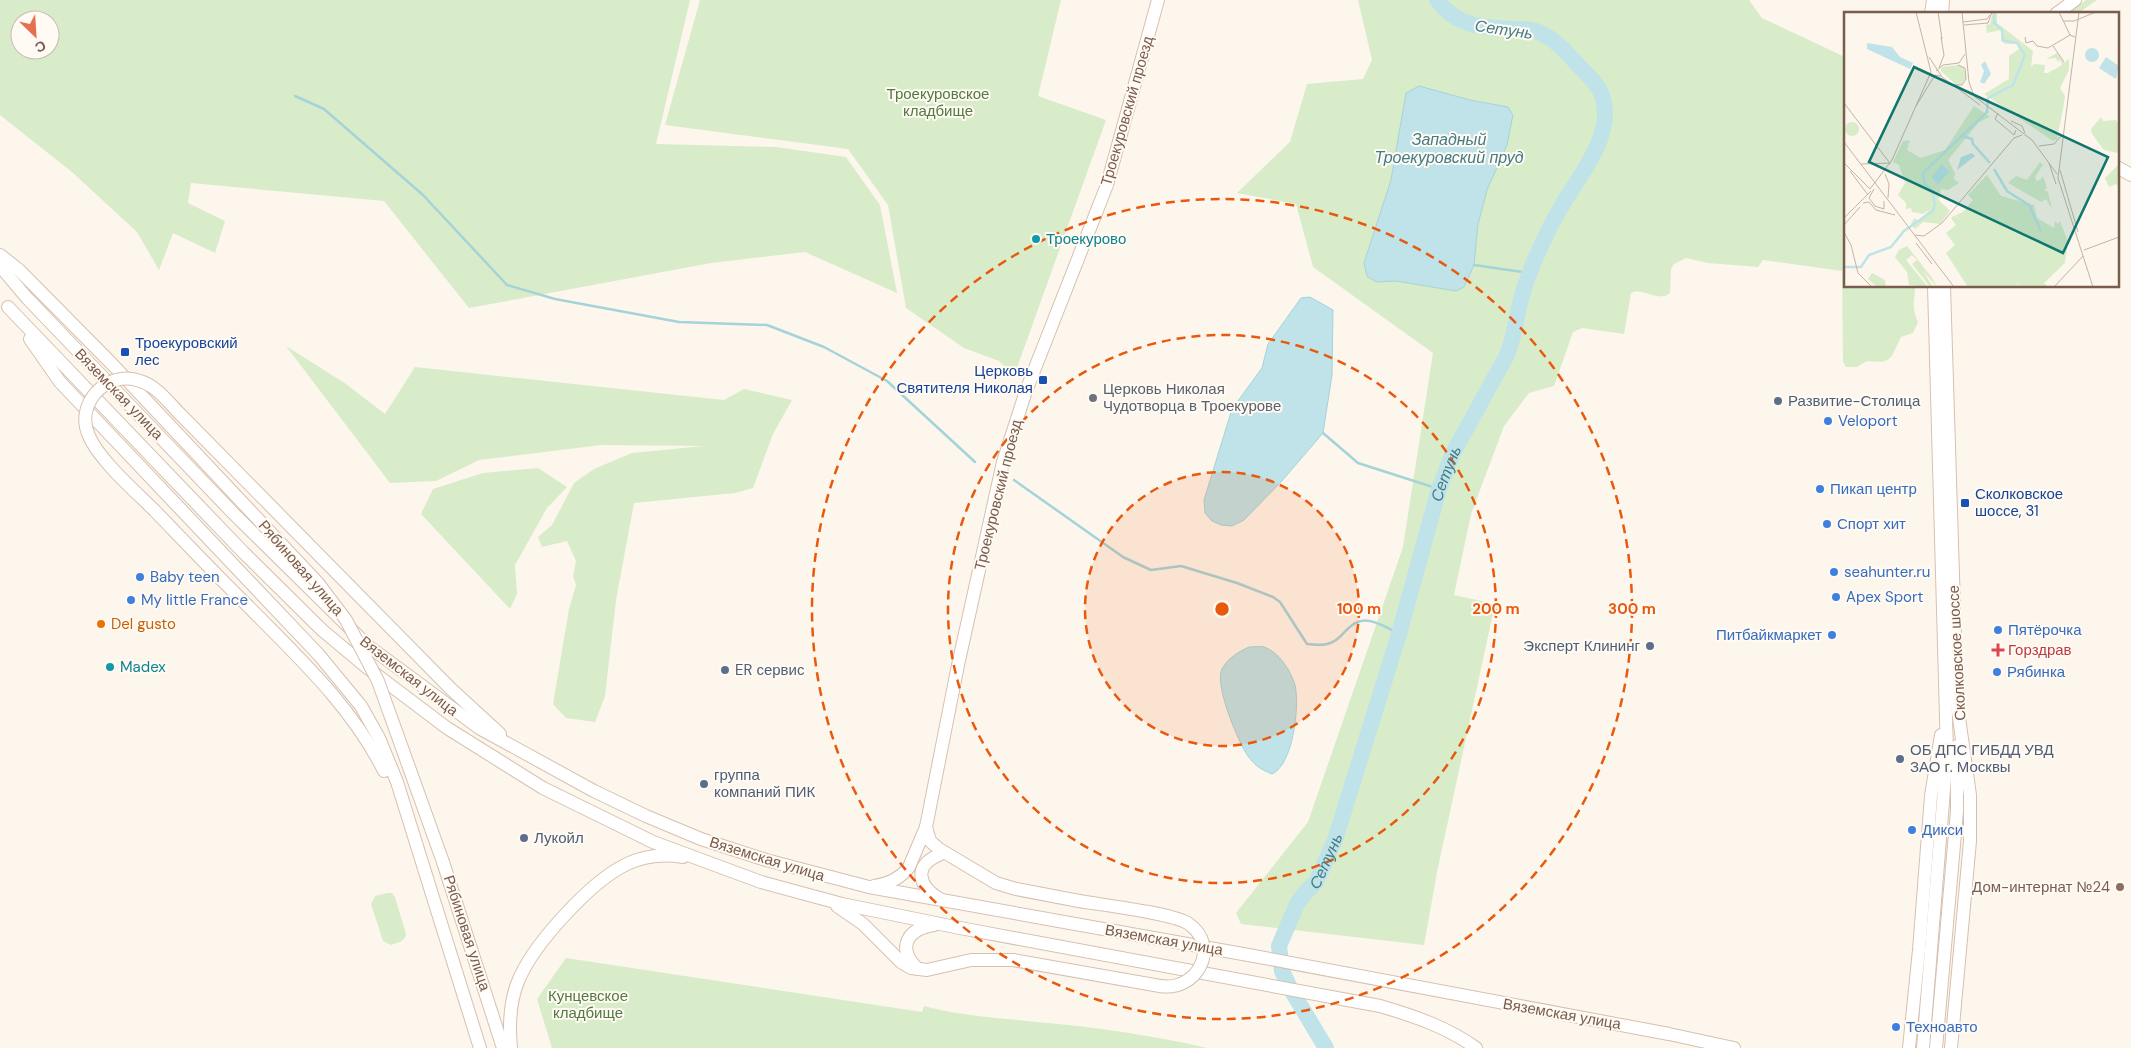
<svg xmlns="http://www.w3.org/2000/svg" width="2131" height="1048" viewBox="0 0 2131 1048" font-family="'DM Sans',sans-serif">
<rect width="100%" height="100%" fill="#fdf6ec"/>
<g fill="#d8ecc9" fill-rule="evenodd">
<path d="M0,0H690L656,144L776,147L846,157L880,205L897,293L805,252L711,263L469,308L384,201L191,183L188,203L225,221L215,253L173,233L159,270L137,232L72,172L0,115ZM20,20H50V50H20Z"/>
<path d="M700,0H1061L1038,96L1106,120L1014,376L999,361L964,348L906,308L888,205L848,149L665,125Z"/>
<path d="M1358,0H1749L1762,18L1845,57V286H1915C1915,302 1911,307 1918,322L1913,333L1901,337C1890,359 1893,364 1867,361L1857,367H1846L1843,362L1842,271L1763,260L1758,267L1708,263L1686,258L1674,264L1671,269L1670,293C1657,303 1644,287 1631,293L1624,334L1582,328L1573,332L1554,386L1529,393L1504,426L1471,514L1454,595L1495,604L1437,872L1424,945L1241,924L1236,913L1308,822L1403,547L1433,353L1313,267L1296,204L1237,193L1290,142L1307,84L1363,79L1372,60ZM1470,100L1508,107L1478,224L1474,265L1396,281L1376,282L1364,263L1391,180Z"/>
<path d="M2086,0H2097L2077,14H2066Z"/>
<path d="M286,346L346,384L385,414L415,367L724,400L744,389L792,400L773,434L753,488L735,493L634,503L616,600L605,696L595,722L566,718L553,704L569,609L576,585L573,576L576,561L567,541L542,547L538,537L552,525L574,483L594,469L632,453L704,446L601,445L479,460L436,481L390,483Z"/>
<path d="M538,468L567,487L547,508L515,565L517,594L510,609L421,514L433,489L483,473Z"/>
<path d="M387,893H392L395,897L406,934C405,942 398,942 391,945L383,941L371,904L375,896Z"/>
<path d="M566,958L922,1012L924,1006C961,1016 999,1018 1037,1022C1094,1027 1152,1035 1207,1048H552L537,999Z"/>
</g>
<g fill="#bfe3e8" stroke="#a5d3da">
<path d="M1419,86L1470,100L1508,107L1513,115L1507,145L1487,190L1478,224L1474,265L1464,287L1456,291L1396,281L1376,282L1367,276L1364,263L1391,180L1406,93Z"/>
<path d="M1310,297L1333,310L1332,375L1323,433L1281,482L1244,520L1232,526L1221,525L1212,521L1205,513L1204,500L1232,409L1262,368L1268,344L1301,298Z"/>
<path d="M1249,647C1253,647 1260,646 1264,647C1279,652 1291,671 1295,685C1300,706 1293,765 1272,774C1262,770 1255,766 1248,756C1238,742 1214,684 1222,669C1228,658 1238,652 1249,647Z"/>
</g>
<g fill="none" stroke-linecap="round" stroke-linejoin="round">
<g stroke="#a5d3da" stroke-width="2.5">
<path d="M295,96L324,109L423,195L507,285L555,299L679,322L767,325L824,347L887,381L975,462"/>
<path d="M1474,265L1530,273"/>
<path d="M1323,433L1358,463L1439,489"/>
<path d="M1014,480L1123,557L1151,570L1181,566L1237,583L1273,597L1280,602L1307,644C1313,644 1320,646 1327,644C1344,641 1348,617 1370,621C1380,623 1390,629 1399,634"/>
</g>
<path stroke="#bfe3e8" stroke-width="16" id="s1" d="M1326,1048L1290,988L1282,971L1279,946L1297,904L1305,893L1316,882L1335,840L1399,634L1439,489L1453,453L1507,355C1515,336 1516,316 1522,296C1525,283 1531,269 1536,257C1543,241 1551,224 1560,209C1578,176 1616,136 1602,95C1598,83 1586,74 1578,65C1567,53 1556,40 1541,33C1533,29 1524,29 1515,29C1484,28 1457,27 1437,0"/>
<g stroke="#d6c0b0" stroke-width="14">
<g id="secondary">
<path d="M1931,14L1933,0"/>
<path d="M1942,14L1943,0"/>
<path d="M2056,14L2075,0"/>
<path d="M2117,167L2131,175"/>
<path d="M0,255L19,270L112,364L208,466"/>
<path d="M0,266L27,298L234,514L367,645L479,728L594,791L646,816L701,839L766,860L869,887L1254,956L1669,1034L1734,1048"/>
<path d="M1944,286L1957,704L1970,795V841L1951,1048"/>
<path d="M8,307L243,552L322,630L365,666L447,728L543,788L653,842L761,882L842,904L960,928L1380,1006C1414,1016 1447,1027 1476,1048"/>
<path d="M30,339L60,382L319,655L361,706L379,738L397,782L480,1048"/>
<path d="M181,415L451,689L500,734"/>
<path d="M155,511C185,542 215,574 246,604C297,656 351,705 384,771"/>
<path d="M926,827L930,841L939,849L996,883L1016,889L1079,901"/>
<path d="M939,855C912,866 919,887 940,899"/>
<path d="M443,862L503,1048"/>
<path d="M874,886C888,884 900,879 909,867L926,827L958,665L1003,462L1026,391L1107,185L1158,0"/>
<path d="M837,906L863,924L901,962L911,968L927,970L971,960H1013L1160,986"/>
<path d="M918,969C896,948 907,929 934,925"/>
<path d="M511,1048C509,1027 510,1003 517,984C531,946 591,881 627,864C644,856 664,854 683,857"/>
<path d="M1909,1048L1919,950L1931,796L1941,735"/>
<path d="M1923,1048L1947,753L1934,286"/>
<path d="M1936,1048L1957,811V746"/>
</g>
</g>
<use href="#secondary" stroke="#fff" stroke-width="12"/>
<g stroke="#d6c0b0" stroke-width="14" stroke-linecap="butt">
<g id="secondary-bridge">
<path d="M208,466L318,583L346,620L378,681L443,862"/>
<path d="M155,511C136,492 99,460 89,436C74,404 107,369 140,381C157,386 169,403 181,415"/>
<path d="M1079,901C1102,905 1173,913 1189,924C1221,947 1197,992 1160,986"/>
</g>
</g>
<use href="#secondary-bridge" stroke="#fff" stroke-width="12"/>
</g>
<circle cx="1222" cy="609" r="137" fill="#e8590c" fill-opacity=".12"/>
<g fill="none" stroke="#e8590c" stroke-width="2.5" stroke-dasharray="9 6">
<circle cx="1222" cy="609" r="137"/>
<circle cx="1222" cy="609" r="274"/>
<circle cx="1222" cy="609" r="410"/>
</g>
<g fill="#0f9aa8" stroke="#fffaf3" stroke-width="2">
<circle cx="1036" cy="239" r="5"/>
<circle cx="110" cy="667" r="5"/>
</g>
<g fill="#1a4fb4" stroke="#fffaf3" stroke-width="2">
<rect x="120" y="347" width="10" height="10" rx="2.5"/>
<rect x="1038" y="375" width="10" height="10" rx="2.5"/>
<rect x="1960" y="498" width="10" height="10" rx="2.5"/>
</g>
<circle fill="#6b7280" stroke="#fffaf3" stroke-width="2" cx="1093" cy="398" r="5"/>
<g fill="#5c6f8a" stroke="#fffaf3" stroke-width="2">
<circle cx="1778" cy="401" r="5"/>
<circle cx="1650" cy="646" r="5"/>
<circle cx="725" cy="670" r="5"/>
<circle cx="1900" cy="759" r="5"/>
<circle cx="704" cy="784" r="5"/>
<circle cx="524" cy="838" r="5"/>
</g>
<g fill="#3f7fe0" stroke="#fffaf3" stroke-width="2">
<circle cx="1828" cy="421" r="5"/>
<circle cx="1820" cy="489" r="5"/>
<circle cx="1827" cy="524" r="5"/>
<circle cx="1834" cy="572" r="5"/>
<circle cx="140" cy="577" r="5"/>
<circle cx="1836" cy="597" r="5"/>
<circle cx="131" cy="600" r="5"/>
<circle cx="1998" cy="630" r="5"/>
<circle cx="1832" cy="635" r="5"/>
<circle cx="1997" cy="672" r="5"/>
<circle cx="1912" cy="830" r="5"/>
<circle cx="1896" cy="1027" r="5"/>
</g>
<circle fill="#e8710a" stroke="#fffaf3" stroke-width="2" cx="101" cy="624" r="5"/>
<path fill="#e0444e" stroke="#fffaf3" stroke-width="2" d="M1995.5 642.5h5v5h5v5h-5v5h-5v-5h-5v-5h5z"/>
<circle fill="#8d6e63" stroke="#fffaf3" stroke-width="2" cx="2120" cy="887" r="5"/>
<g text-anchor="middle" stroke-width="4" stroke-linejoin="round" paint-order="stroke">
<g font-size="15" fill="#537a41" stroke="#fffaf3">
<text x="938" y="99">Троекуровское<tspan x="938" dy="17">кладбище</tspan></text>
<text x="588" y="1001">Кунцевское<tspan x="588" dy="17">кладбище</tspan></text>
</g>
<g font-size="15" fill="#7a5c4d" stroke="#fffaf3">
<text transform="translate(1127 111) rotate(-74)" y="5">Троекуровский проезд</text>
<text transform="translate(119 394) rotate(46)" y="5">Вяземская улица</text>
<text transform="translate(998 495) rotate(-76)" y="5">Троекуровский проезд</text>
<text transform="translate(301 568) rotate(49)" y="5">Рябиновая улица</text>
<text transform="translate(1957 653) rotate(-93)" y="5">Сколковское шоссе</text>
<text transform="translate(409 676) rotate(38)" y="5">Вяземская улица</text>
<text transform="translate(767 859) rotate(17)" y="5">Вяземская улица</text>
<text transform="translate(467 933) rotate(72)" y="5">Рябиновая улица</text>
<text transform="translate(1164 940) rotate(10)" y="5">Вяземская улица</text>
<text transform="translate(1562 1014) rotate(10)" y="5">Вяземская улица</text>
</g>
<g font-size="15" fill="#0d838f" stroke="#fffaf3" text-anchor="start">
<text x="1046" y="244">Троекурово</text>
<text x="120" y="672">Madex</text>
</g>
<g font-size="15" fill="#164399" stroke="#fffaf3" text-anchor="start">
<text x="135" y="348">Троекуровский<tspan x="135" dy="17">лес</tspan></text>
<text x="1033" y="376" text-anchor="end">Церковь<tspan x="1033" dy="17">Святителя Николая</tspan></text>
<text x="1975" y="499">Сколковское<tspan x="1975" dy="17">шоссе, 31</tspan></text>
</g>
<g font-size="15" fill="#5b616d" stroke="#fffaf3" text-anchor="start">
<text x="1103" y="394">Церковь Николая<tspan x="1103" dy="17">Чудотворца в Троекурове</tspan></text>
</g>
<g font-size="15" fill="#4e5e75" stroke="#fffaf3" text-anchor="start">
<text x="1788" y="406">Развитие-Столица</text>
<text x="1640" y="651" text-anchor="end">Эксперт Клининг</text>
<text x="735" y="675">ER сервис</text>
<text x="1910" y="755">ОБ ДПС ГИБДД УВД<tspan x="1910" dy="17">ЗАО г. Москвы</tspan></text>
<text x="714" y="780">группа<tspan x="714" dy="17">компаний ПИК</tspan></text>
<text x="534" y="843">Лукойл</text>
</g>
<g font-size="15" fill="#366cbe" stroke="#fffaf3" text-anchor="start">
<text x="1838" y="426">Veloport</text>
<text x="1830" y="494">Пикап центр</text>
<text x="1837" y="529">Спорт хит</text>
<text x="1844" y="577">seahunter.ru</text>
<text x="150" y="582">Baby teen</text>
<text x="1846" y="602">Apex Sport</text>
<text x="141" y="605">My little France</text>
<text x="2008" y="635">Пятёрочка</text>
<text x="1822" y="640" text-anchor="end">Питбайкмаркет</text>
<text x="2007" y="677">Рябинка</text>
<text x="1922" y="835">Дикси</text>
<text x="1906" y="1032">Техноавто</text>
</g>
<g font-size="15" fill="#c56008" stroke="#fffaf3" text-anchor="start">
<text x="111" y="629">Del gusto</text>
</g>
<g font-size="15" fill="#be3a42" stroke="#fffaf3" text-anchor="start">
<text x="2008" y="655">Горздрав</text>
</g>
<g font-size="15" fill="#785e54" stroke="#fffaf3" text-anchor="end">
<text x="2110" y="892">Дом-интернат №24</text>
</g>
<g font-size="16" font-style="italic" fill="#437c86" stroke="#fffaf3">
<text transform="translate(1504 29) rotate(8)" y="6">Сетунь</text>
<text x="1449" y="145">Западный<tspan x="1449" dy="18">Троекуровский пруд</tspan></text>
<text dy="6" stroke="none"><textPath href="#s1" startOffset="618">Сетунь</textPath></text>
<text dy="6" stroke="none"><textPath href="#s1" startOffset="212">Сетунь</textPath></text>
</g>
</g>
<g transform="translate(1844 12)">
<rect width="275" height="275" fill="#fdf6ec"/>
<path d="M149,0H153V11L189,39L187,55L190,52L201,53L200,61H204L218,53L216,47L214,50L212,46L202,47L213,41L220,51L225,47V58L216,76L221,84L219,97L213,127L209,129L140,82L165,67V44L175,37L173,32H162L157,29V18L143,21L142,13L146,12ZM115,53L120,56L122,66L117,73H112L97,59V55ZM130,94L146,105L135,110L104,148L111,161L110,167L115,171L104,178L97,177L95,188L106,199L96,212L79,210L71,217L67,212L70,206L75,209L86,197L79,202L68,200L67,196L62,197V191L54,183L61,171L55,153L49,150L56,135L59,129L66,128L63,138L77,146L101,138ZM99,152L106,159L94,173L87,167ZM257,105L259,109L272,108L275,112V147L274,141L260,138L248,122L247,117ZM1 117a7 7 0 1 1 14 0a7 7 0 1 1-14 0ZM196,150L199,153L191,165L193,169L189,172L197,167L199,164L203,176L200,178L204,180L208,197L202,187L197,190L164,171L172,164L183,168ZM275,152V175L272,172L265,175L261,166ZM143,163L157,184L190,193L193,206L210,216L211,209L214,212L216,209L224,230L221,251L200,271L204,275H177L172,271L175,275H124L102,241L111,233L102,221L112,213L107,206L111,203L115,208L112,203L119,200L129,188L124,183ZM63,234L88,266L93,275L79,259L89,275H86L68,252L73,248L68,243L62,248L84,275L65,273L63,260L51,245L55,238ZM28,261L41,268L42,275H33L24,267Z" fill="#d8ecc9" fill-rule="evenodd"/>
<path d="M23,31L48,35L56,45L69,51L66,57L23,37ZM241 43a7 7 0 1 1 14 0a7 7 0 1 1-14 0ZM262,45L275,54L272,67L255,56ZM141,49L147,62L140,72L136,70L140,59L137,53ZM128,141L131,144L113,158L117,145ZM98,152L106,159L94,173L87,166Z" fill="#bfe3e8"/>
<path fill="none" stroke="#bfe3e8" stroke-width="2.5" d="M119,124L128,127L129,132L146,151M150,157L163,179L185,193L197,219M0,255H17L25,243L47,235L60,219L89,199L91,192L88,179L80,171L79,161L143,100L144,86L169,73L181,43L173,31L159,28L158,18L150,11V0"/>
<path fill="none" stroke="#c5b3a7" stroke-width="1" d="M94,0L98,27M118,0L125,70L130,84L188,128L213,162M215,0L226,23L231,25M235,0L214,166L249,275M219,9H230L252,0M119,10L143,7L146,3M120,13L144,11L148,0M181,25L182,31L189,29L193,34L204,36L226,23M209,34L220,50M85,45L98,65L136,93M95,56L100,43L97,25M92,59L99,53L115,51L121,42M111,73H118L122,67L121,56L114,53M0,91L45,150M72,94L91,63L97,64M154,101L151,107L170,123L172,118M167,109L178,114L181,121M0,130L110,275M195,134L210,132L217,124M0,151L26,177L48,148L87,60L72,0M205,151L212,172M17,152L47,151M216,158L234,220M6,159L24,183M41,162L45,172L44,186M30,177L25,186L31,194L40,197V189M19,191L25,190L32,198L51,203M0,206L27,179M0,213L16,195M0,220L7,233L14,261L28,275M71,223L80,224L98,211L170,126L178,123M72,231L88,252M240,238L275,225M210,275L239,244"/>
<path fill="#0f766e" fill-opacity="0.15" stroke="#0f766e" stroke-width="2.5" d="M70,55L264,145L219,241L25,150Z"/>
<rect width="275" height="275" fill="none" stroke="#7a5c4d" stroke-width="2.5"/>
</g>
<circle cx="1222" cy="609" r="8" fill="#e8590c" stroke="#fffaf3" stroke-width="2.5"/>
<g font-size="15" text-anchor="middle" font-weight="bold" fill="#e8590c" stroke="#fffaf3" stroke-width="4" stroke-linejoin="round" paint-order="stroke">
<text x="1359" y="614">100 m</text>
<text x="1496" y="614">200 m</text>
<text x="1632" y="614">300 m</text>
</g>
<g transform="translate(35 35) rotate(155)"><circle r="24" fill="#fffaf3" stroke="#cabbb1"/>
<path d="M0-4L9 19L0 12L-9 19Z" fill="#e76f51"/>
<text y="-8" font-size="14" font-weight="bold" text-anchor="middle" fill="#7a5c4d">С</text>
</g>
</svg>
